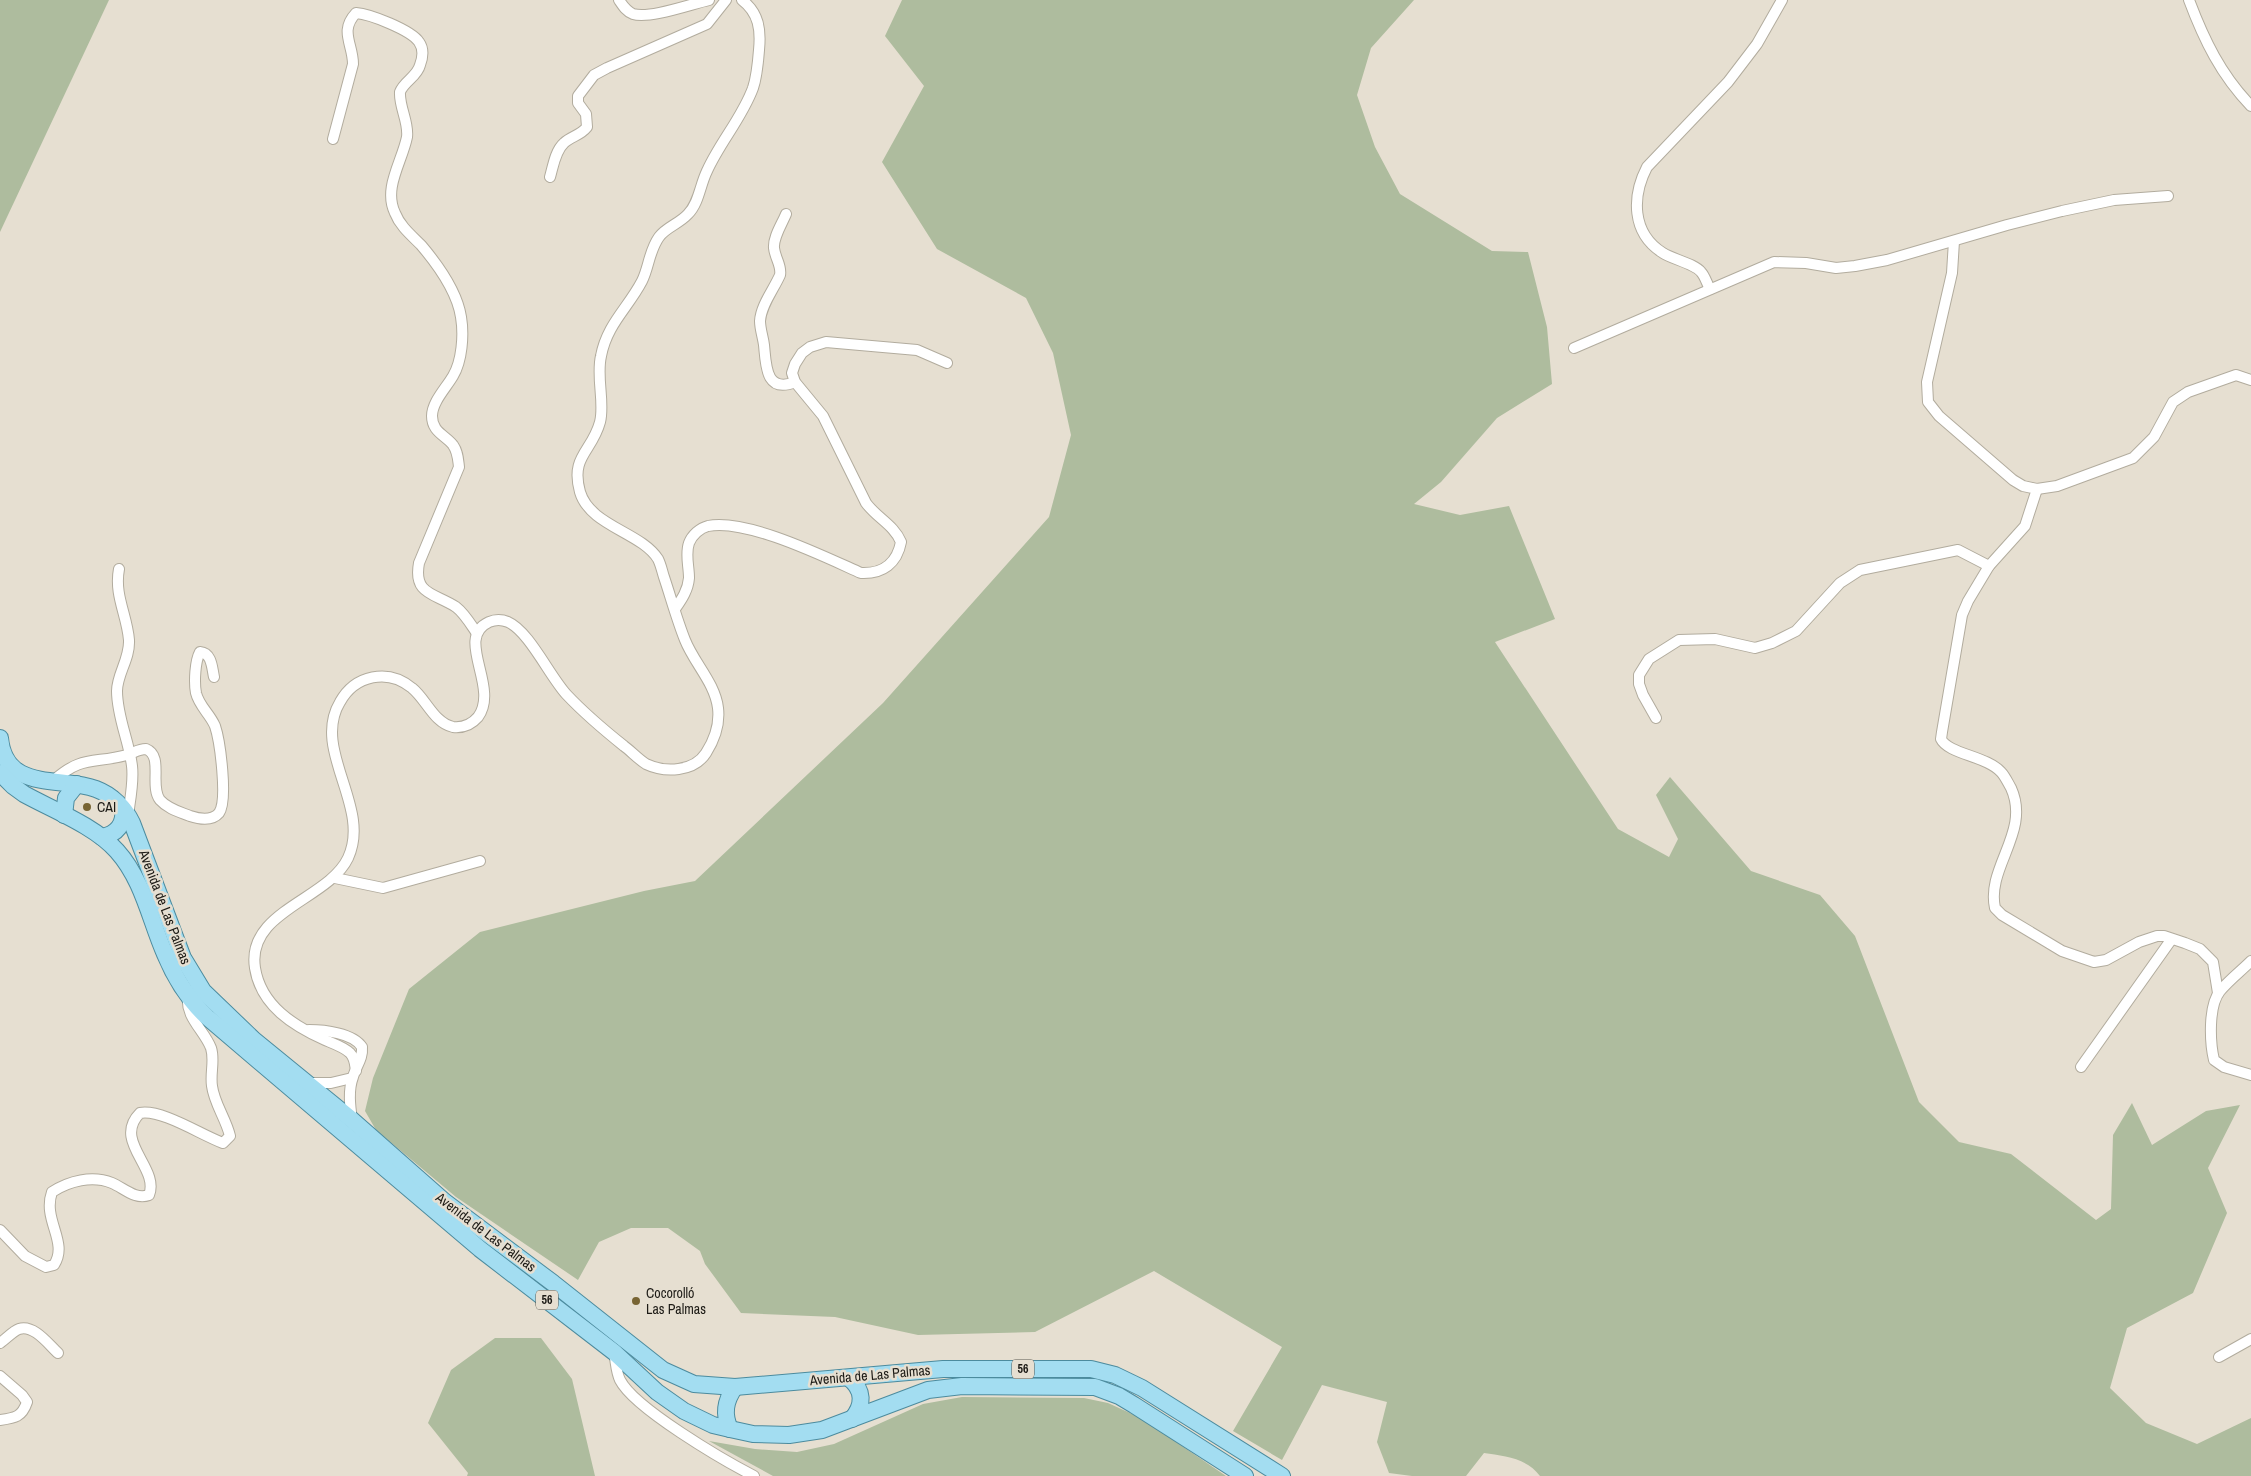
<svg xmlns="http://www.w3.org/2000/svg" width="2251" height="1476" viewBox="0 0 2251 1476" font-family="'Archivo Narrow',sans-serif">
<rect width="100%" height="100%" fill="#e6dfd1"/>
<g fill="#aebc9e">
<path d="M0,0H109L0,232Z"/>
<path d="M902,0H1414L1371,48L1357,95L1375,147L1400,194L1492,251L1528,252L1547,327L1552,384L1497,418L1441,482L1414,504L1460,515L1509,506L1555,619L1495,642L1618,829L1669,857L1678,839L1656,795L1670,777L1751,871L1820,895L1855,936L1919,1102L1959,1142L2011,1154L2096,1220L2111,1209L2113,1135L2132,1103L2152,1145L2206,1111L2240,1105L2208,1168L2227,1213L2193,1293L2127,1328L2110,1388L2146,1423L2197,1444L2251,1418V1476H1540C1527,1458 1504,1456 1484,1453L1466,1476H1412L1389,1473L1377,1442L1387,1402L1322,1385L1282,1460L1233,1431L1282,1347L1154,1271L1035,1332L918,1335L835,1317L741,1313L705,1264L700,1251L668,1228H631L599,1242L578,1280L456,1197L376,1130L365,1111L373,1078L409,989L480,932L644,891L695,881L883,703L1049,517L1071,435L1053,353L1026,298L937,249L882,162L924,86L885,36Z"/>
<path d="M495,1338H541L572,1379L595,1476H467L468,1473L428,1423L451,1370Z"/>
<path d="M962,1397L1084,1398L1108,1403L1141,1418L1226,1476H773L709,1441L755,1449L797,1452L834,1444L923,1404Z"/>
</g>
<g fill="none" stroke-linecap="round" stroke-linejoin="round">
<g stroke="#b2ac9e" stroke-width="12">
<g id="street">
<path d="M619,0C623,6 626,11 633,14C650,19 691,4 709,0"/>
<path d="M2189,0C2204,40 2221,75 2251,106"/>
<path d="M333,139L353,64C353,44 339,31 356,13C370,14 411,30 419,42C424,49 423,57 420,65C417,77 404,81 400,92C399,107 409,122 407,137C402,162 383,188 395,213C400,226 411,235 421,245C438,265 457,291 461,317C464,335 462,361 453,376C446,388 432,402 432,416C432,432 445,435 453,445C458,452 458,459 459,467L419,563C413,595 435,593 456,607C464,613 470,623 476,632"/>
<path d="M550,177C553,167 555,151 564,143C571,136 580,136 587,127L586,114L578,103V96L594,75L607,68L707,24L726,0"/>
<path d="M786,214C782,224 773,237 774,248C775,258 782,266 780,275C774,289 761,305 760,321C760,329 763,337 764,345C766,364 765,394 795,382"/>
<path d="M1954,241L1952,273L1927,382L1928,402L1939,416L2013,480L2023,486L2037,489L2025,526L1989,566L1968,601L1962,615L1942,732L1941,739C1948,754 1987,756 2001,772C2005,776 2008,783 2011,788C2031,832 1986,867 1995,908L2002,915L2062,951L2094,962L2106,960L2139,942L2157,936H2164L2185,943L2200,949L2213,962L2218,993"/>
<path d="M1710,289C1707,284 1705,276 1701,272C1695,264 1672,259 1663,253C1631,233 1632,196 1647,167L1728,82L1757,44L1782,0"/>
<path d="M1574,348L1774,262L1806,263L1836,268L1855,266L1887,260L2007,225L2062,211L2114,200L2168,196"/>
<path d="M2037,489L2057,486L2133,458L2154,437L2173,402L2188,392L2236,375L2251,380"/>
<path d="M119,569C114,595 127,615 129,640C130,659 117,674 117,691C117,717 129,741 132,766C134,782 130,800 128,815"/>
<path d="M675,609C682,599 688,590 689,578C689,566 685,554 689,543C692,535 700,528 708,526C746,518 825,557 861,573C883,574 897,563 901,542C894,525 877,518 866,503L823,416L795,382L792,373L795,364L802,353L810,347L826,342L917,350L947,363"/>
<path d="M1656,718L1643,695L1639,684V675L1649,659L1679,640L1715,639L1755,648L1772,643L1796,631L1840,583L1860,570L1958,550L1989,566"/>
<path d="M53,781C82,755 93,764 127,755C134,753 138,749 146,749C164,756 149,786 160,800C168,809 180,812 190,816C199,819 212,821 219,813C228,800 220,741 215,726C210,714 199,706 196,693C194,682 195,661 200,652C212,653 212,668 214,677"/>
<path d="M335,878L383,888L480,861"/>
<path d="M2251,961C2241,971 2229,980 2220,991C2208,1006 2210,1043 2214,1060L2224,1067L2251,1075"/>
<path d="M309,1030C324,1030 353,1033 362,1047C363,1059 356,1066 353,1077C348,1090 350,1106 352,1120"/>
<path d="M2081,1067L2171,940"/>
<path d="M356,1071C355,1064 355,1058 350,1053C344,1047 332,1043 325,1040C294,1026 261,1006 255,968C246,911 328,900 348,858C372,807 311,750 340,702C355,675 388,668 412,688C426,699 434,723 453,727C463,728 472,724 478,717C500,687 454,638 489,622C496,619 501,619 508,622C529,631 550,677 567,695C584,713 604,730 624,746C631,751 638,759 646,764C665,773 694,772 706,753C715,739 720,725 718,708C715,683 694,663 685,640C677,620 671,598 664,577C662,571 661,565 658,559C641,532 590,526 580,492C570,456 592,452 600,422C605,403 596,377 601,356C607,324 628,308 642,281C649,267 649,251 659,237C666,227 679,224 688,214C699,203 700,185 707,171C720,142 742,118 753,88C757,76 758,63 759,50C761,30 759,13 742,0"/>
<path d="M309,1083H331L352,1078"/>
<path d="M0,1230L25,1256L46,1267L54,1265C69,1242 42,1220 52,1192C69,1181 92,1175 112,1183C124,1188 135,1200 149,1195C160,1168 112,1141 140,1113C162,1109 201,1135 223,1143L230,1136C226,1119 214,1103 212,1086C210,1073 215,1060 211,1048C204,1030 185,1017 188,996"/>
<path d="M0,1343C6,1339 13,1331 19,1329C34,1324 49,1345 58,1353"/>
<path d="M614,1353C616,1361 616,1372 620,1380C634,1408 723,1460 754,1476"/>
<path d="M2219,1357L2251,1339"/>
<path d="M0,1376L22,1395L27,1402C22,1417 15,1418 0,1420"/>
</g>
</g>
<g stroke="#4c8b9e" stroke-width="18">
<g id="primary">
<path d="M0,738C5,792 60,776 96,789C112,795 125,808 132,823L183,958L203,991L254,1040L352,1120L445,1202L553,1283L663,1370L694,1384L735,1387L943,1369H1091L1115,1375L1142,1388L1282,1476"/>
<path d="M0,773L13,786L24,794C53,810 95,826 117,851C143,880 150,920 165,954C175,978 188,999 207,1017L480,1249L614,1352L657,1392L684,1411L713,1425L730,1429L753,1434L789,1435L822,1430L928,1390L962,1386L1095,1387L1119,1396L1134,1405L1245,1476"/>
<path d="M64,815L66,798L77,784"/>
<path d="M102,837C117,834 125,824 123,809"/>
<path d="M849,1378C864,1390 864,1405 852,1419"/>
<path d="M730,1429C723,1414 725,1401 735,1387"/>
</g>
</g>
<use href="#street" stroke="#fff" stroke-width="10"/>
<use href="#primary" stroke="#a3ddf1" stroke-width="16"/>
</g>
<g fill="#786433" stroke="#e6dfd1" stroke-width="2">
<circle cx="87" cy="807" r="5"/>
<circle cx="636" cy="1301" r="5"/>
</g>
<g text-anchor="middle" stroke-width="5" stroke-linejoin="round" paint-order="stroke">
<g fill="#e6dfd1" stroke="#59564e" stroke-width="1">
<rect x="536" y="1290.5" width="22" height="19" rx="4"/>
<rect x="1012" y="1359.5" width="22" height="19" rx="4"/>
</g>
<g font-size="12" font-weight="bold" fill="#1d1b16">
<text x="547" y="1304">56</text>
<text x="1023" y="1373">56</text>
</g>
<g font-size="14" fill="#1d1b16" stroke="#e6dfd1" text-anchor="start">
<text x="97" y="812">CAI</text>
<text x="646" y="1298">Cocorolló<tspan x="646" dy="16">Las Palmas</tspan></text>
</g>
<g font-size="14" fill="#1d1b16" stroke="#e6dfd1">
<text transform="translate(165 907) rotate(69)" y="5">Avenida de Las Palmas</text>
<text transform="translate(486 1232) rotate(37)" y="5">Avenida de Las Palmas</text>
<text transform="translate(870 1375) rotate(-5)" y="5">Avenida de Las Palmas</text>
</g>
</g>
</svg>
